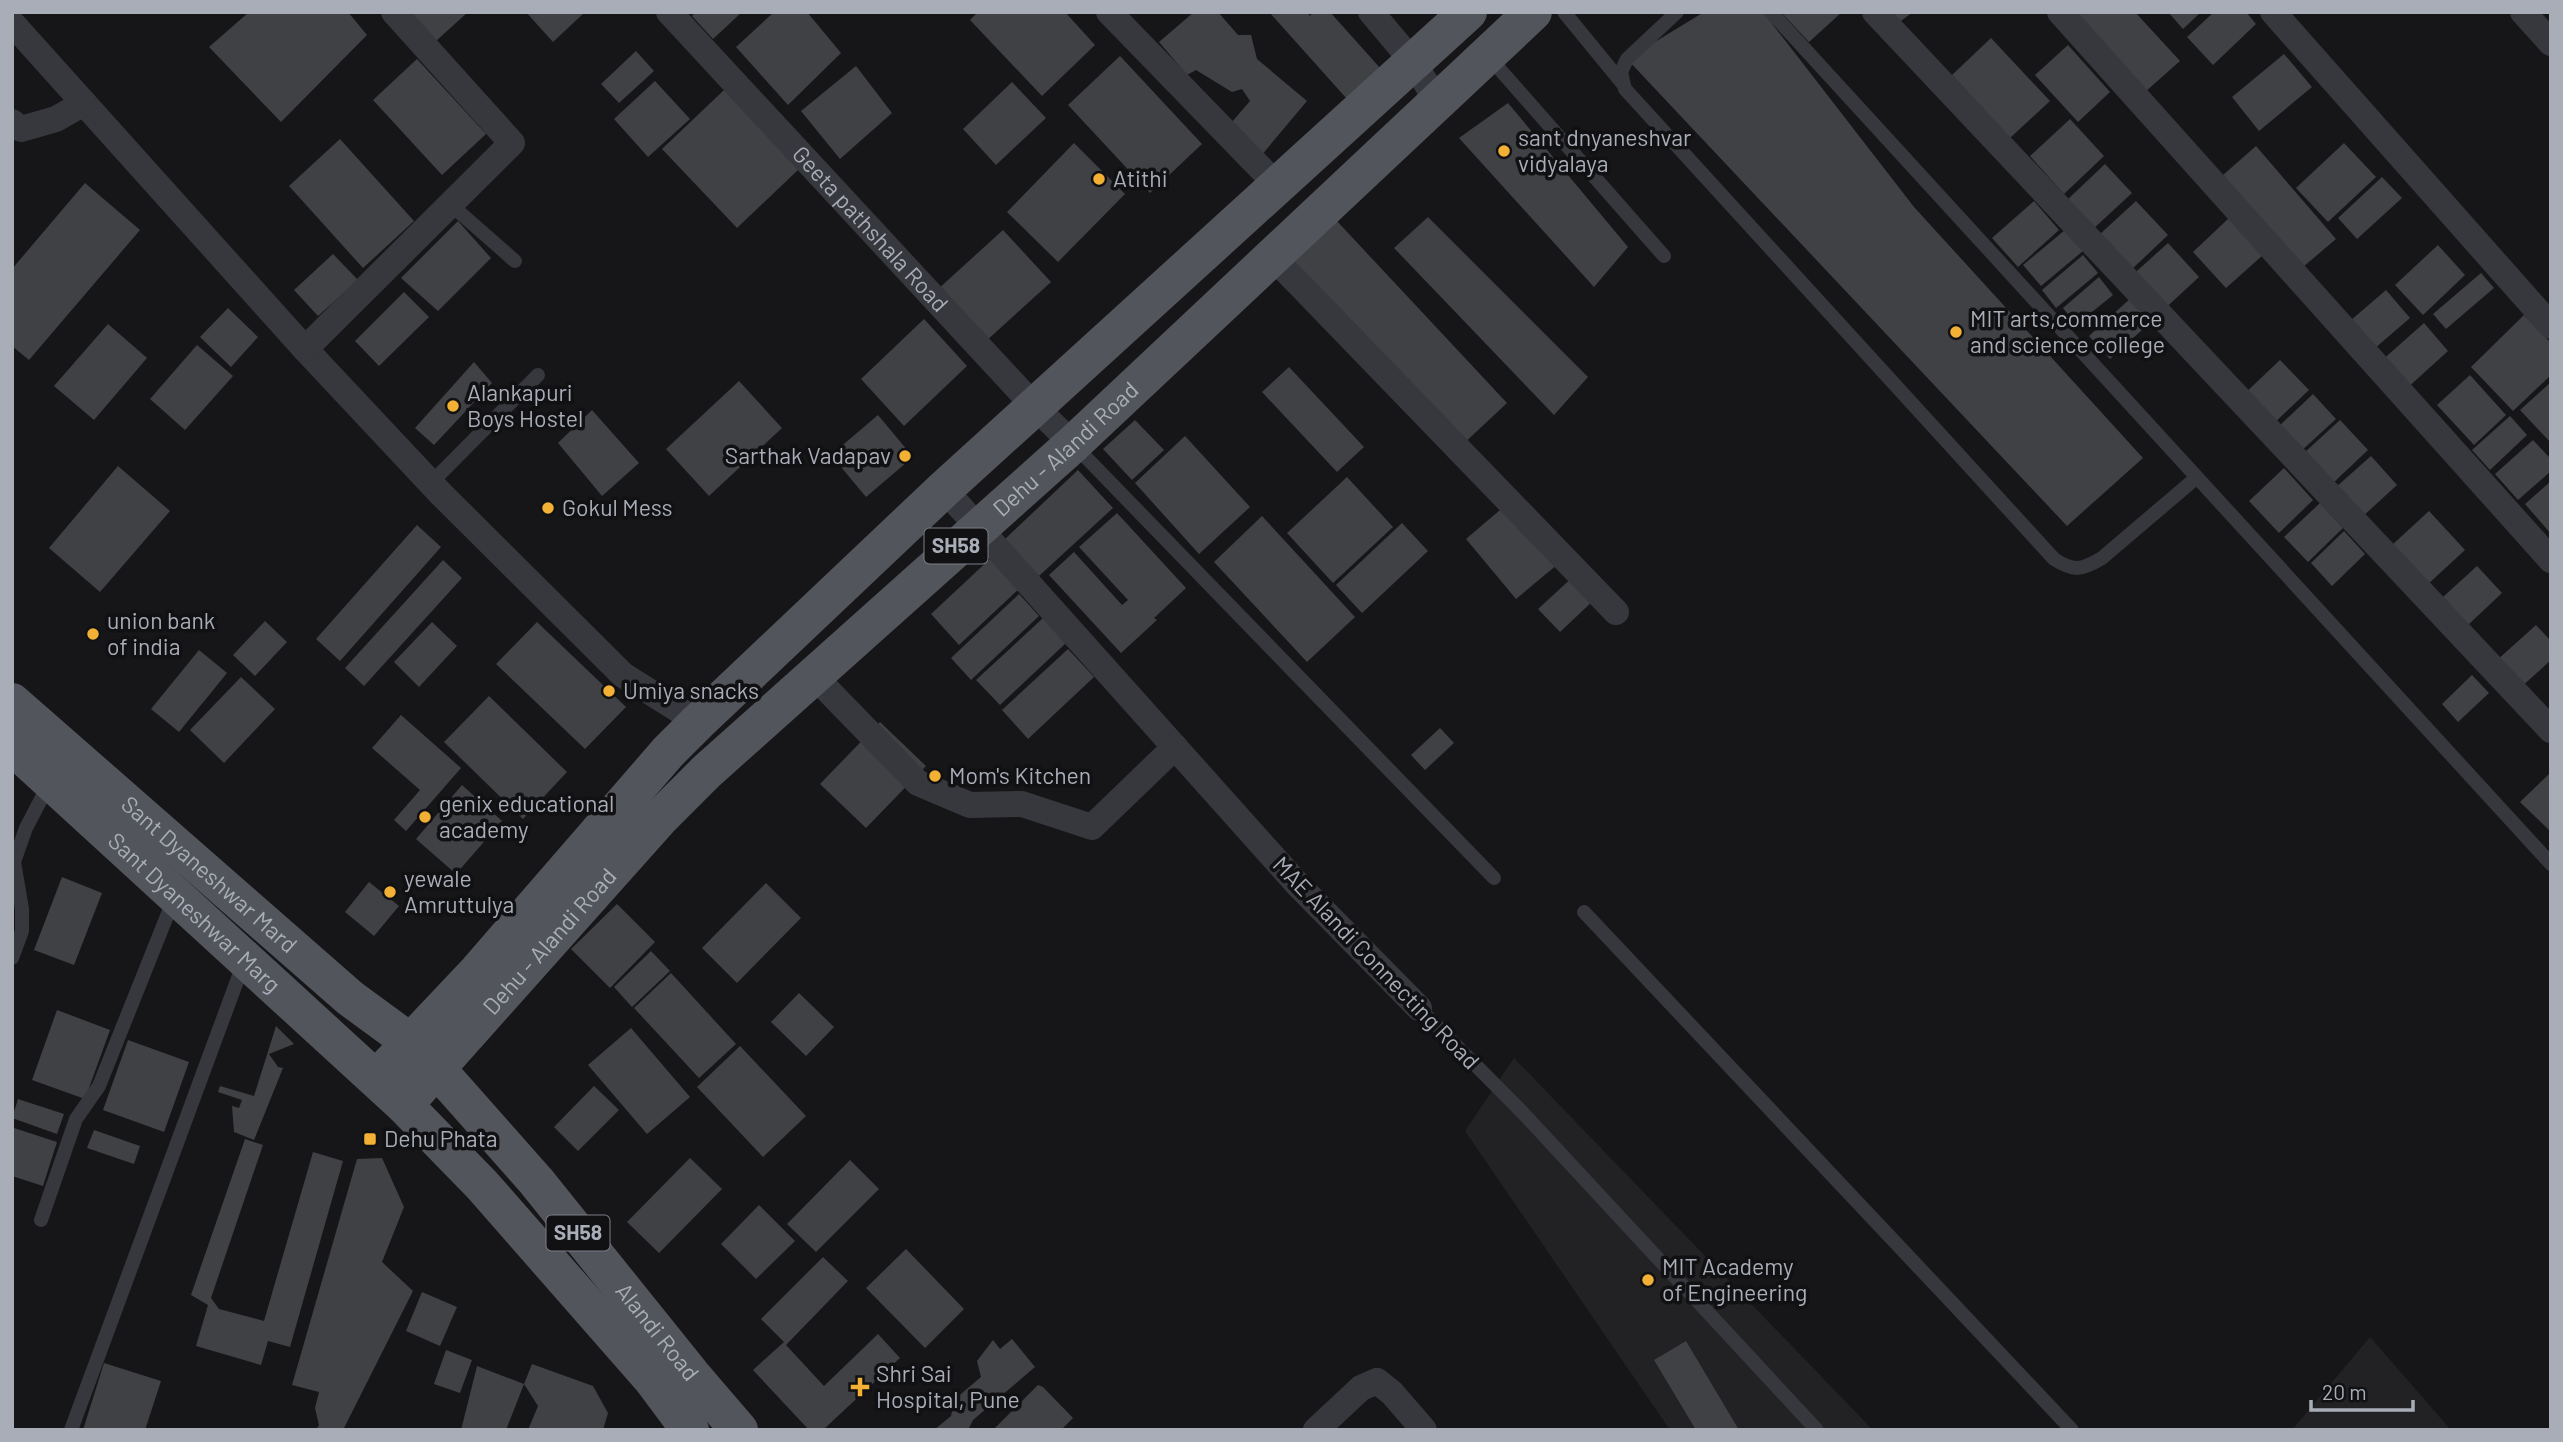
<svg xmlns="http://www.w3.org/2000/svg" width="2563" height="1442" viewBox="0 0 2563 1442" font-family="Barlow,sans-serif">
<rect width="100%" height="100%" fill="#161618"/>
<g fill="#222225">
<path d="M1514,1058L1873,1430H1670L1465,1131Z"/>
<path d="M2370,1337L2451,1430H2292Z"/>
</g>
<g fill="#404145">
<path d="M249,12H348L367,35L281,122L209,47Z"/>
<path d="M411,12H468L436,41Z"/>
<path d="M526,12H585L553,42Z"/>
<path d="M696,12H742L713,39L692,16Z"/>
<path d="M774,12H807L841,53L788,105L736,47Z"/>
<path d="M978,12H1065L1095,45L1042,96L970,20Z"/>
<path d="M1194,12H1218L1238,35H1251L1257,59L1307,101L1260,157L1226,129L1250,101L1242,89L1232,92L1196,70L1187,75L1159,42Z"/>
<path d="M1269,12H1307L1310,16L1313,12H1330L1381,69L1347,99Z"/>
<path d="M1704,12H1763L1914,207L2143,458L2067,526L1627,59Z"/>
<path d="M1781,12H1842L1809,42Z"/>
<path d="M1882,12H1913L1894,26Z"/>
<path d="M2071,12H2135L2180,61L2145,92Z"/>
<path d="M2168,12H2201L2183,29Z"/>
<path d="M2214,12H2246L2256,24L2213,65L2187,37Z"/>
<path d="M1991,38L2050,101L2010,138L1952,75Z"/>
<path d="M2068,45L2110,92L2078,122L2035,75Z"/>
<path d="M636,51L654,71L619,103L601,84Z"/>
<path d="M2284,54L2312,87L2259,131L2232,97Z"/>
<path d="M1120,56L1202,144L1150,193L1068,105Z"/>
<path d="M417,59L486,134L442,175L373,100Z"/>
<path d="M856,66L892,113L840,159L801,111Z"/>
<path d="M655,81L690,119L648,157L614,119Z"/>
<path d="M1012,82L1046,118L996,165L963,129Z"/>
<path d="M724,90L799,169L737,228L662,149Z"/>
<path d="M1508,103L1628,247L1594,287L1459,138Z"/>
<path d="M2070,119L2104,156L2064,194L2030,156Z"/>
<path d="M340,139L414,221L363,268L289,186Z"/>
<path d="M1074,143L1125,194L1058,262L1007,212Z"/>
<path d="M2344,143L2376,177L2328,222L2296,188Z"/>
<path d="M2256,146L2336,239L2303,267L2223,175Z"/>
<path d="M2105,164L2132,193L2092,230L2066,201Z"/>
<path d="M2382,177L2402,198L2357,239L2338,218Z"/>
<path d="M85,183L140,230L29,360L12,346V269Z"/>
<path d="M2034,201L2059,230L2018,267L1992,238Z"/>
<path d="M2136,201L2168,235L2131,270L2099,235Z"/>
<path d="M1428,217L1588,377L1554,415L1394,248Z"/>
<path d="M2229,218L2263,255L2226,288L2193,252Z"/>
<path d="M1335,219L1507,403L1460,447L1289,263Z"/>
<path d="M458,221L491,258L438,311L401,278Z"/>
<path d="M1003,230L1051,282L985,342L937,290Z"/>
<path d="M2065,230L2083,251L2041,286L2023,265Z"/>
<path d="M2168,243L2199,277L2159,314L2128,279Z"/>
<path d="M2438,245L2465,275L2423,315L2395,285Z"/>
<path d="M333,254L358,280L318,316L294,290Z"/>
<path d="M2083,255L2098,273L2056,308L2042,290Z"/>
<path d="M2481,273L2494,288L2446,329L2433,314Z"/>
<path d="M2099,277L2113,295L2076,325L2063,308Z"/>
<path d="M2386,290L2410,318L2374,349L2350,321Z"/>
<path d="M404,292L429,317L379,366L355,341Z"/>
<path d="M2132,297L2153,320L2110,359L2089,336Z"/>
<path d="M228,308L258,337L231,367L200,337Z"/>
<path d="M2524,315L2551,343V375L2513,411L2471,367Z"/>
<path d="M924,319L967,366L904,426L861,379Z"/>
<path d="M2424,323L2448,351L2405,390L2380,362Z"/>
<path d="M108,324L147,358L94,420L54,386Z"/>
<path d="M197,345L233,376L185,430L150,399Z"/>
<path d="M2280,360L2309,390L2271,426L2242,396Z"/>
<path d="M474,362L492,383L434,445L415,428Z"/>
<path d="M1289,367L1364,447L1337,472L1262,392Z"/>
<path d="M2470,375L2506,415L2474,445L2437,405Z"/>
<path d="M739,381L782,428L709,496L666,449Z"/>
<path d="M2551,382V443L2520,410Z"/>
<path d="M2313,394L2336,419L2300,452L2277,428Z"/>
<path d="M592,410L639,463L602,496L558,443Z"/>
<path d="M878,415L913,457L866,497L831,455Z"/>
<path d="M2510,416L2527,435L2490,470L2472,450Z"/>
<path d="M1135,420L1164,450L1132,480L1103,449Z"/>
<path d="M2340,420L2368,450L2332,484L2304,453Z"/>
<path d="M1185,436L1250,507L1199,554L1135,483Z"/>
<path d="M2533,440L2551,459V471L2518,500L2495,474Z"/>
<path d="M2371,456L2397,485L2362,517L2335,488Z"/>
<path d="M118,466L170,511L100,592L49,548Z"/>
<path d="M2284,468L2313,500L2279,533L2249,501Z"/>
<path d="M1078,470L1113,508L1039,576L1005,539Z"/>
<path d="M1347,477L1393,527L1333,583L1287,533Z"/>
<path d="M2551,481V534L2525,504Z"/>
<path d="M2320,503L2343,528L2308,562L2284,537Z"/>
<path d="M1507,504L1558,564L1516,599L1466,539Z"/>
<path d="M2429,511L2465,550L2427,585L2391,546Z"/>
<path d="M1117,513L1186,588L1154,618L1157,620L1121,653L1049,575L1074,552L1122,605L1128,600L1079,547Z"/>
<path d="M1262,516L1355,617L1307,662L1214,562Z"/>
<path d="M1402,523L1428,551L1362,613L1336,585Z"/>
<path d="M417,525L441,547L340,661L316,639Z"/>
<path d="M2344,531L2365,554L2332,586L2311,563Z"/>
<path d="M992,557L1020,588L959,645L931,614Z"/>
<path d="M443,560L462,578L364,686L345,668Z"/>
<path d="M2477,566L2502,593L2468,625L2443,597Z"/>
<path d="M1575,575L1596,598L1560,632L1538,609Z"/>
<path d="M1019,594L1039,616L971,680L951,658Z"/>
<path d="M1043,618L1066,643L1000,705L976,680Z"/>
<path d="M265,621L287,642L255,676L233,655Z"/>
<path d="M432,622L457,646L419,687L394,662Z"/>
<path d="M537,622L626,707L585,749L496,664Z"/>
<path d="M2536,625L2551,641V660L2520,688L2496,661Z"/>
<path d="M1068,649L1094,677L1028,739L1002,710Z"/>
<path d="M199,650L227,673L179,732L151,709Z"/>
<path d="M2472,675L2489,693L2458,722L2442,704Z"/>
<path d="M241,677L275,709L224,763L190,730Z"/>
<path d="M489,696L567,772L523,819L444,742Z"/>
<path d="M401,715L461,768L406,831L394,820L420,790L372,748Z"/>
<path d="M880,722L926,766L866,828L820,784Z"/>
<path d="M1440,728L1454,743L1425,770L1411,755Z"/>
<path d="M2551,772V832L2520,802Z"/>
<path d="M462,785L502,821L456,874L416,839Z"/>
<path d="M62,877L102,893L74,965L34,950Z"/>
<path d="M369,882L399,906L374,936L345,912Z"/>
<path d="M766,883L801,918L737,983L702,948Z"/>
<path d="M617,904L655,942L610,988L571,949Z"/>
<path d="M651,951L670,971L632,1007L614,987Z"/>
<path d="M671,973L736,1044L699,1078L634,1008Z"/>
<path d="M799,993L834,1027L806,1056L771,1022Z"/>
<path d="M57,1010L110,1030L85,1099L32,1080Z"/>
<path d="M276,1026L294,1044L269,1054L278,1067L283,1068L254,1140L234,1132L232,1106L239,1108L242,1100L218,1092L220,1086L254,1096Z"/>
<path d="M631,1028L690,1097L647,1134L588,1065Z"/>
<path d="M128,1040L189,1062L164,1132L103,1110Z"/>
<path d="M740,1046L806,1116L763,1157L697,1087Z"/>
<path d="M594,1086L619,1110L578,1151L554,1127Z"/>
<path d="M18,1099L64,1114L57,1134L12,1118Z"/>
<path d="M14,1128L57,1142L43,1186L12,1176Z"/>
<path d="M94,1130L140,1146L134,1164L87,1148Z"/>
<path d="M245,1139L263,1145L211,1298L219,1309L264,1321L313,1152L343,1161L290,1347L268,1341L261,1365L196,1346L208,1305L191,1295Z"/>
<path d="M382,1158L404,1207L382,1262L413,1291L343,1430H316L319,1425L315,1408L319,1392L292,1385L357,1159Z"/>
<path d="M690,1158L722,1189L659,1253L627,1222Z"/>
<path d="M850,1160L879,1189L816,1252L787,1224Z"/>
<path d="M759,1205L795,1241L756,1279L721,1244Z"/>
<path d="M906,1249L964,1309L925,1348L866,1288Z"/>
<path d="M823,1257L848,1281L786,1345L824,1386L878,1334L900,1358L823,1430H809L753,1370L784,1342L761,1319Z"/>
<path d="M422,1292L457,1307L440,1346L406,1331Z"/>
<path d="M1012,1339L1035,1367L973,1420L968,1430H934L951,1416L955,1399L981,1377L977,1361L993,1340L1000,1349Z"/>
<path d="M1686,1341L1739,1430H1696L1654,1360Z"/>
<path d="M446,1350L472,1360L460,1393L434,1384Z"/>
<path d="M104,1363L161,1381L145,1430H83Z"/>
<path d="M532,1364L593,1386L608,1413L603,1430H528L538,1406L524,1384L506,1430H461L477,1366L524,1384Z"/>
<path d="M1038,1385L1043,1387L1073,1418L1061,1430H993Z"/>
</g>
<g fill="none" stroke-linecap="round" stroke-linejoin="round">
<g stroke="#37383d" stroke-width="14">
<path d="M1564,12L1623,84"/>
<path d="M1677,12L1627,59L1621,72L1625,89L2054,559C2074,572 2082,570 2102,558L2196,478"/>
<path d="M1771,12L2551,864"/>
<path d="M1488,56L1664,256"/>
<path d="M450,204L515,261"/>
<path d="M1073,444L1494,878"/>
<path d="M431,483L538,375"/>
<path d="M1584,912L2072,1430"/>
<path d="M12,958L22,931V909L14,862L26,828L50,782"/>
<path d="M1419,1008L1523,1113L1817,1430"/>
<path d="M41,1220L76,1119L99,1086L175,896"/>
<path d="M71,1430L244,962"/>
</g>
<g stroke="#37383d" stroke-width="26">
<path id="s1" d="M669,12L1035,407L1073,444"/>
<path d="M1109,12L1277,185"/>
<path d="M1371,12L1413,62L1437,101"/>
<path d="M1875,12L2551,730"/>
<path d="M2060,12L2551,560"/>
<path d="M2273,12L2551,326"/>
<path d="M2523,12L2551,43"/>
<path d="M12,23L305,349L441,494L623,675L698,722"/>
<path d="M12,122L21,129L56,119L84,103"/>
<path d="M1272,256L1616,612"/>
<path d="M305,349L512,143L394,12"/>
<path d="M944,489L1300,887L1419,1008"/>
<path d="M813,675L918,783L970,805L1022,804L1092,827L1175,747"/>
<path d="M1316,1430L1361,1388L1377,1381L1392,1393L1424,1430"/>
</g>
<g stroke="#53555c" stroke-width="38">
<path id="s2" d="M12,702L350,998L410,1042L436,1068L536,1181L691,1374L739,1430"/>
<path id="s3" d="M12,746L404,1105L482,1185L652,1379L690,1430"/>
<path d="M376,1079L478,971L668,752L698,722L944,489L1468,12"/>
<path id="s4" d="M404,1105L660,818L706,772L1073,444L1533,12"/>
</g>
</g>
<g fill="#f2b134" stroke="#111113" stroke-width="2.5">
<circle cx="1504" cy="151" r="7"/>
<circle cx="1099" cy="179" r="7"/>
<circle cx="1956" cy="332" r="7"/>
<circle cx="453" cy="406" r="7"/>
<circle cx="905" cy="456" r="7"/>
<circle cx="548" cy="508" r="7"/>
<circle cx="93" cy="634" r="7"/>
<circle cx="609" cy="691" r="7"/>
<circle cx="935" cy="776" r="7"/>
<circle cx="425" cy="817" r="7"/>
<circle cx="390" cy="892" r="7"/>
<rect x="363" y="1132" width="14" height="14" rx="3.5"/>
<circle cx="1648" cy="1280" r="7"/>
<path d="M856.5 1376.5h7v7h7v7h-7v7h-7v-7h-7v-7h7z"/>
</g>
<g text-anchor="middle" stroke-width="7" stroke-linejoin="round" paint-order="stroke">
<g fill="#111113" stroke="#7b7e86" stroke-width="2">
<rect x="924.5" y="528.5" width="63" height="35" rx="5"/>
<rect x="546.5" y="1215.5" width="63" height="35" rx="5"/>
</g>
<g font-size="21" font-weight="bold" fill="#a8adb8">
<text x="956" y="553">SH58</text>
<text x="578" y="1240">SH58</text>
</g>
<g font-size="23" fill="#a8adb8" stroke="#111113" text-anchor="start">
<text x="1518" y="146">sant dnyaneshvar<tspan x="1518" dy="26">vidyalaya</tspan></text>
<text x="1113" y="187">Atithi</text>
<text x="1970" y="327">MIT arts,commerce<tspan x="1970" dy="26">and science college</tspan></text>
<text x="467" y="401">Alankapuri<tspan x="467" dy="26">Boys Hostel</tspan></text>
<text x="891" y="464" text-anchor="end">Sarthak Vadapav</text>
<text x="562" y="516">Gokul Mess</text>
<text x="107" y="629">union bank<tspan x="107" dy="26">of india</tspan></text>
<text x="623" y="699">Umiya snacks</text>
<text x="949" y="784">Mom's Kitchen</text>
<text x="439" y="812">genix educational<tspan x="439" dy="26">academy</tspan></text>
<text x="404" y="887">yewale<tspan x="404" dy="26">Amruttulya</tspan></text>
<text x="384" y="1147">Dehu Phata</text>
<text x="1662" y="1275">MIT Academy<tspan x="1662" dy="26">of Engineering</tspan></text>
<text x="876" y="1382">Shri Sai<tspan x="876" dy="26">Hospital, Pune</tspan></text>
</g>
<g font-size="23" fill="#a8adb8" stroke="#111113">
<text dy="8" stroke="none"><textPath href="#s1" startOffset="296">Geeta pathshala Road</textPath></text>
<text dy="8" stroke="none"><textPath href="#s4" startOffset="933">Dehu - Alandi Road</textPath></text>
<text dy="8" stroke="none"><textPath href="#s2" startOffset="262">Sant Dyaneshwar Mard</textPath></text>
<text dy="8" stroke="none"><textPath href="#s3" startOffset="247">Sant Dyaneshwar Marg</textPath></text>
<text dy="8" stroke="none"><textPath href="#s4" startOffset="219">Dehu - Alandi Road</textPath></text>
<text transform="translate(1376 963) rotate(46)" y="8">MAE Alandi Connecting Road</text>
<text dy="8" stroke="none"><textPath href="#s2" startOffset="905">Alandi Road</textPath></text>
</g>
</g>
<rect width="2563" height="1442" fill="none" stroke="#a8adb8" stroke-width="28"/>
<path d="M2311 1400v10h102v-10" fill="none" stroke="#a8adb8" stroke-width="3.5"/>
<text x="2322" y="1400" font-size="21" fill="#a8adb8" stroke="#111113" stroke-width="5" paint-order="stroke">20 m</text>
</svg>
